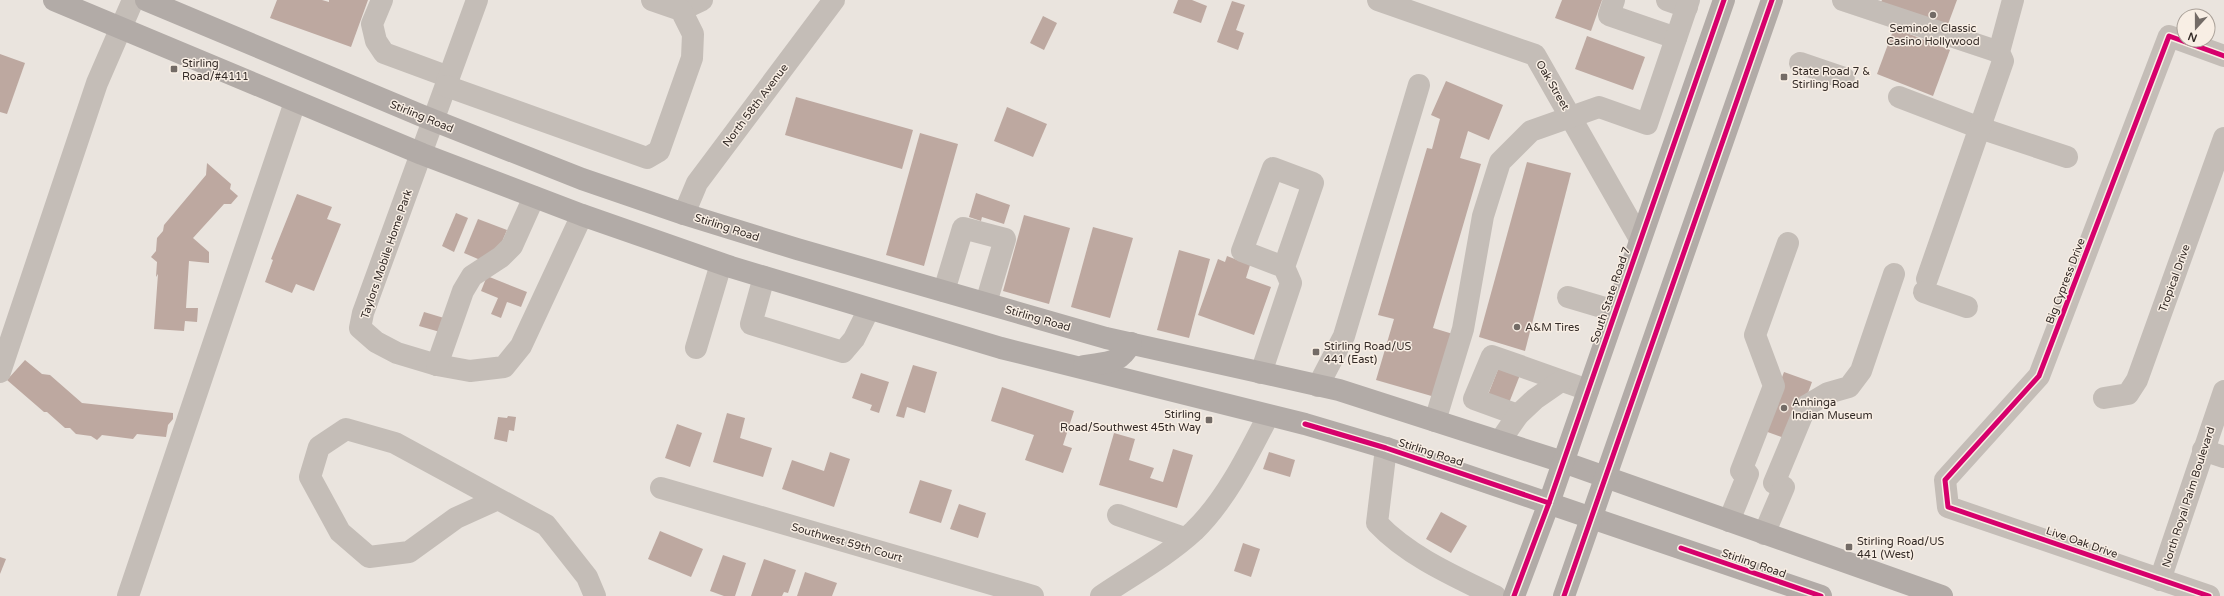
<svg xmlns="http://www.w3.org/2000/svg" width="2224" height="596" viewBox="0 0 2224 596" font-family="'Varela Round',sans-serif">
<rect width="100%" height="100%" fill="#eae4de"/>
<g fill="#bda8a0">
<path d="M277,0H322L329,2V0H368L351,47L270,18Z"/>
<path d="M1178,0H1192L1207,6L1201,23L1173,13Z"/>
<path d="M1562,0H1602L1591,31L1555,18Z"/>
<path d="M1882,0H1957L1947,27L1881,2Z"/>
<path d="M1232,1L1245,5L1236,30L1244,33L1238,50L1217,42Z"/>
<path d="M1043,16L1057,23L1044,50L1030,43Z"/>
<path d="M1894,28L1950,50L1933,96L1877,74Z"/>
<path d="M1587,36L1645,57L1633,90L1575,69Z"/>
<path d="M0,54L25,63L7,114L0,112Z"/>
<path d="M1446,81L1503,105L1489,140L1468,131L1460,158L1481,164L1433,328L1453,334L1435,397L1376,380L1394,319L1378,315L1427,148L1432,149L1440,119L1431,115Z"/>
<path d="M796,97L913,130L902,169L785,135Z"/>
<path d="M1007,107L1047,124L1033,157L994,141Z"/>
<path d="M920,133L958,144L924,266L886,255Z"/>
<path d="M1527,162L1571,173L1525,351L1479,337Z"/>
<path d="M207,163L231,184L230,189L238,196L231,204H224L193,238L209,252V263L189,261L186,308H198L197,322L185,321L184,331L154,329L158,274L156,277L157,262L151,257L156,251L157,238L163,231L164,225L206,175Z"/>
<path d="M976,193L1010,205L1004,224L982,217L981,221L969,217Z"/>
<path d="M297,194L332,207L327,219L341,224L314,291L296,284L292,293L265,282L273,260L271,259Z"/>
<path d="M456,213L468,218L454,252L442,246Z"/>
<path d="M1024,215L1070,228L1049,304L1003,291Z"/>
<path d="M478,219L507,230L492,265L464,253Z"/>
<path d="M1093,227L1133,238L1110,318L1071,307Z"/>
<path d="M1179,250L1210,259L1189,338L1157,330Z"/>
<path d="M1227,256L1250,265L1246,278L1271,287L1254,335L1198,315L1218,259L1225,262Z"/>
<path d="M487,276L527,292L521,307L507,302L501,318L491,314L498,298L481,291Z"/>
<path d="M424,312L444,318L440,332L419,326Z"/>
<path d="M25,360L42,374L50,375L82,403L173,413V419L168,425L166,437L137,434L133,439L102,435L97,440L91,436L76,434L70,428H65L47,412H44L7,380Z"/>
<path d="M913,365L937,372L925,413L907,407L904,418L896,416Z"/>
<path d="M1499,367L1520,375L1507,408L1486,400Z"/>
<path d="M1784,372L1812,382L1796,426L1787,439L1762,430Z"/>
<path d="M861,373L889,382L879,413L870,410L872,405L852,398Z"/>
<path d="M1002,387L1074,411L1063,445L1072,448L1063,473L1025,460L1034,435L991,421Z"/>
<path d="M727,413L745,418L740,438L772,448L763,477L713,462Z"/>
<path d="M508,416L516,417L514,431L509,430L507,442L494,439L498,417L507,418Z"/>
<path d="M677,424L702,433L690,467L665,458Z"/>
<path d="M1114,433L1135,439L1129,460L1154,468L1150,478L1163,482L1173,449L1193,455L1177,508L1099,485Z"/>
<path d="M830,452L850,459L834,507L782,489L792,460L824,471Z"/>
<path d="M1269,452L1295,460L1290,477L1263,469Z"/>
<path d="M920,480L952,490L941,523L909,513Z"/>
<path d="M959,504L986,513L978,538L950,529Z"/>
<path d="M1441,512L1467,526L1451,553L1426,539Z"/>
<path d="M660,531L703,549L691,577L648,559Z"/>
<path d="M1243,543L1260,549L1251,577L1234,571Z"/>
<path d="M723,555L746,563L735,596H724L710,591Z"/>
<path d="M0,557L6,559L0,574Z"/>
<path d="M764,559L796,570L788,593L784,592L782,596H751Z"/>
<path d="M805,572L837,583L832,596H797Z"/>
</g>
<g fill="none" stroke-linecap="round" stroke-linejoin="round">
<g stroke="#c4bdb7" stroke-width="22">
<path d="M382,0L372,24L376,41L384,53L449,77"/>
<path d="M477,0L363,313L360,328L376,342L397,353L437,365L470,371L504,367L521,346L582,215"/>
<path d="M1378,0L1535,55L1640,239"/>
<path d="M1614,0L1609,15L1676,38"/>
<path d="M1667,0L1687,7"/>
<path d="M1843,0L1999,52"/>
<path d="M681,10L702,0"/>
<path d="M1800,63L1844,78"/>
<path d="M446,86L647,158L659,151L692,58L693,34L681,10L652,0"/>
<path d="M1899,97L1980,128L2067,157"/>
<path d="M684,214L697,183L834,0"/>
<path d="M764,277L751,324L843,352L854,339L869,309"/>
<path d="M1927,279L2003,61L1999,52L2013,0"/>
<path d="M944,291L963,228L1005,239L986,303"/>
<path d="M1924,292L1967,307"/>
<path d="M1568,297L1615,311"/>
<path d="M696,348L721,264"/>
<path d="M437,365L463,291L472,276L501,257L512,246L534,197"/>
<path d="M0,372L97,83L133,0"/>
<path d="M1261,373L1291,283L1284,267L1313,183L1273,168L1242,251L1284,267"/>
<path d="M1318,386L1344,336L1419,85"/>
<path d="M2104,398L2128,394L2137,380L2224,138"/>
<path d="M1518,415L1474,399L1492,356L1588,390"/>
<path d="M1435,421L1463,329L1483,216L1500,162L1531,131L1599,107L1647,124L1689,0"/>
<path d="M1500,441L1518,415L1535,399L1561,381"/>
<path d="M1386,448L1377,523C1408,556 1454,576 1495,596"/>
<path d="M2203,450L2224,457"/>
<path d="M1774,483L1806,406L1828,393L1849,387L1861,371L1894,274"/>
<path d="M661,488L1033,596"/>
<path d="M498,499L456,518L409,552L369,557L340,532L310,477L319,447L346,429L395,443L546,525L587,577L595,596"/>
<path d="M1118,515L1184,538"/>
<path d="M1729,521L1748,474L1741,471L1774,386L1755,335L1788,243"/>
<path d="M1764,534L1784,487"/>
<path d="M2160,580L2224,391"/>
<path d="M128,596L295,102"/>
<path d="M1101,596C1132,575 1167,556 1194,531C1226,500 1248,455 1268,416"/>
<path d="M2209,596L1948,507L1945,480L2039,376L2169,36L2224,56"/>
</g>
<g stroke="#b2aba7" stroke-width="22">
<path d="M54,0L422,154L582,215L731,267L1001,348L1305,424L1386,448L1821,596"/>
<path d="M146,0L420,115L582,179L684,214L797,249L1106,338L1339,390L1563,462L1942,596"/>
<path d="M1084,366C1107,362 1119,365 1131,343"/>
<path d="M1514,596L1549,503L1724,0"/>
<path d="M1564,596L1772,0"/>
</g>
<g stroke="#f8eee4" stroke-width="8">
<g id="cycleway">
<path d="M1305,424L1386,448L1549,503"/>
<path d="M1681,548L1821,596"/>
<path d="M1514,596L1549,503L1724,0"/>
<path d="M1564,596L1772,0"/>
<path d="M2209,596L1948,507L1945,480L2039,376L2169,36L2224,56"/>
</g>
</g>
<use href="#cycleway" stroke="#d6006c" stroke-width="5"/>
</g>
<g fill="#736b66" stroke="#f8eee4" stroke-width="1.5">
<circle cx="1933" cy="15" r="4"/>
<rect x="170" y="65" width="8" height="8" rx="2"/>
<rect x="1780" y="73" width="8" height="8" rx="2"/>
<circle cx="1517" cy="327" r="4"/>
<rect x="1312" y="348" width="8" height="8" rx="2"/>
<circle cx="1784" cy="408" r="4"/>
<rect x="1205" y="416" width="8" height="8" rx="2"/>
<rect x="1845" y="543" width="8" height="8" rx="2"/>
</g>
<g text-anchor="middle" stroke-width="3" stroke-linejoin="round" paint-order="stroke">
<g font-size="11" fill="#332a26" stroke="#f8eee4" text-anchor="start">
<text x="1933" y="32" text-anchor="middle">Seminole Classic<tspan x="1933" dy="13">Casino Hollywood</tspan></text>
<text x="182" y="67">Stirling<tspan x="182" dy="13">Road/#4111</tspan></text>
<text x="1792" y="75">State Road 7 &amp;<tspan x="1792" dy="13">Stirling Road</tspan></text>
<text x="1525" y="331">A&amp;M Tires</text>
<text x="1324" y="350">Stirling Road/US<tspan x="1324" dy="13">441 (East)</tspan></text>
<text x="1792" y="406">Anhinga<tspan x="1792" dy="13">Indian Museum</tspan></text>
<text x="1201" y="418" text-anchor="end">Stirling<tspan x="1201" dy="13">Road/Southwest 45th Way</tspan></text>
<text x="1857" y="545">Stirling Road/US<tspan x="1857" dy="13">441 (West)</tspan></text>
</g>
<g font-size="11" fill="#332a26" stroke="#f8eee4">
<text transform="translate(1553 85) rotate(60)" y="4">Oak Street</text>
<text transform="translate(755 105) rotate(-53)" y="4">North 58th Avenue</text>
<text transform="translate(422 116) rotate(22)" y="4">Stirling Road</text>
<text transform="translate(727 227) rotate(18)" y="4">Stirling Road</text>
<text transform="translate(386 254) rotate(-71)" y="4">Taylors Mobile Home Park</text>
<text transform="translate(2174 278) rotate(-70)" y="4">Tropical Drive</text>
<text transform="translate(2065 281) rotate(-69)" y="4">Big Cypress Drive</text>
<text transform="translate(1610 295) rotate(-71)" y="4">South State Road 7</text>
<text transform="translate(1038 318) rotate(16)" y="4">Stirling Road</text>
<text transform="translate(1431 452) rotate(18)" y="4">Stirling Road</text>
<text transform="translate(2188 497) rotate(-72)" y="4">North Royal Palm Boulevard</text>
<text transform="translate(847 542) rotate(16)" y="4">Southwest 59th Court</text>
<text transform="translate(2082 542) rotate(19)" y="4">Live Oak Drive</text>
<text transform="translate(1754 563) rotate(19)" y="4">Stirling Road</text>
</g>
</g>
<g transform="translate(2196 28) rotate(201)"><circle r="19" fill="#f8eee4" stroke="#a9a098"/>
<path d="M0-3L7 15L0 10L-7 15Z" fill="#736b66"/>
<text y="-6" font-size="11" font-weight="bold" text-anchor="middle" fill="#332a26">N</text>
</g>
</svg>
